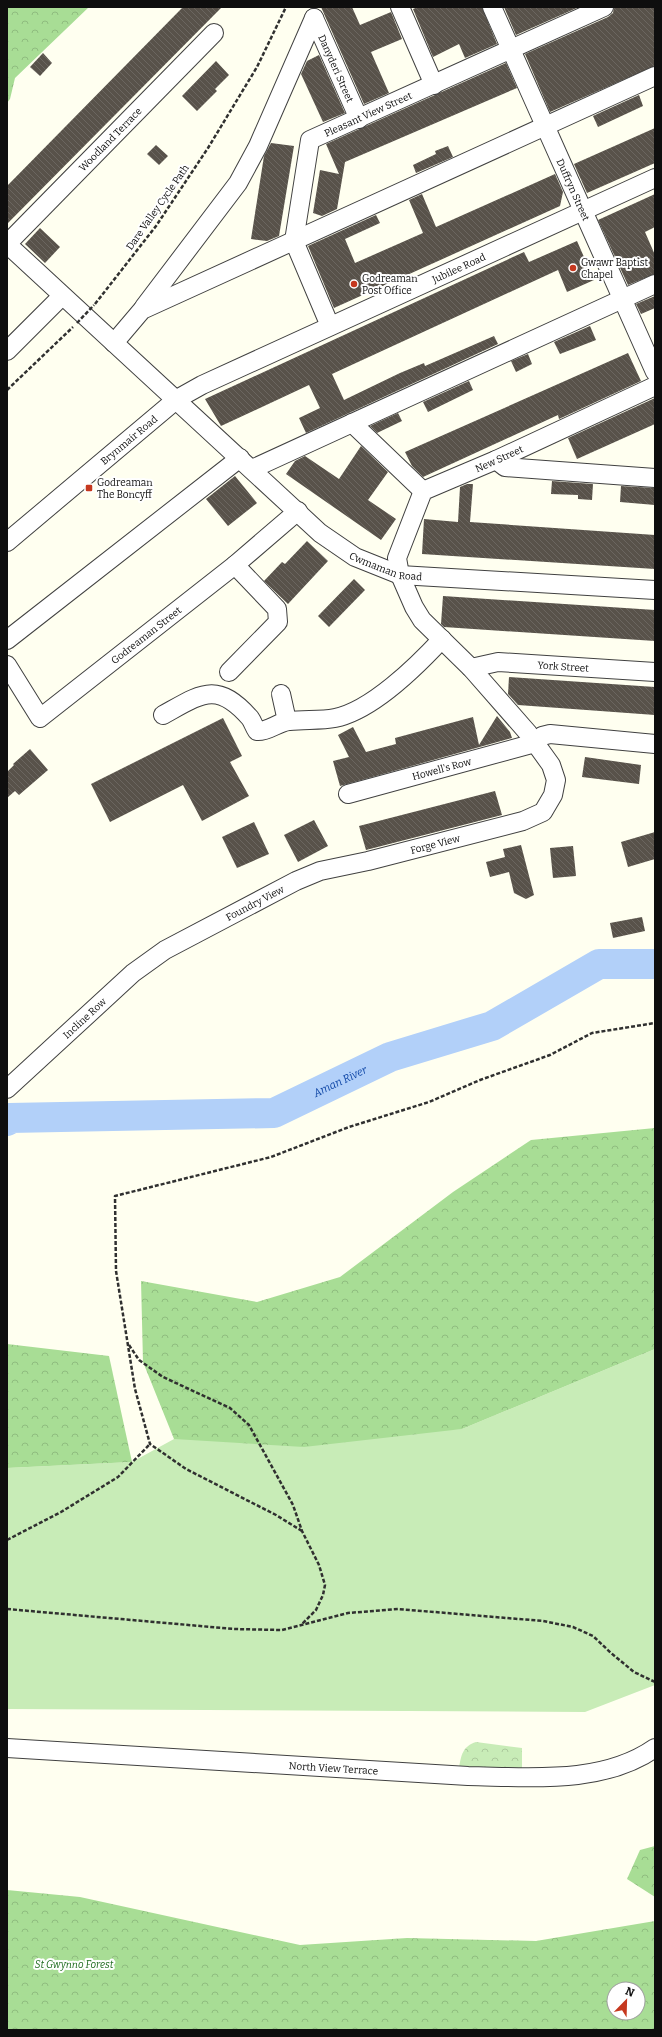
<svg xmlns="http://www.w3.org/2000/svg" width="662" height="2037" viewBox="0 0 662 2037" font-family="Bitter,serif">
<defs>
<pattern id="forest-crowns" width="20" height="18" patternUnits="userSpaceOnUse"><rect width="20" height="18" fill="#a8dd95"/><path d="M2 6a3 3 0 1 1 6 0M12 15a3 3 0 1 1 6 0" fill="none" stroke="#8fbc7f"/></pattern>
<pattern id="park-crowns" width="20" height="18" patternUnits="userSpaceOnUse"><rect width="20" height="18" fill="#c8ecb7"/><path d="M2 6a3 3 0 1 1 6 0M12 15a3 3 0 1 1 6 0" fill="none" stroke="#abc99c"/></pattern>
<pattern id="building-back-hatch" width="6" height="6" patternUnits="userSpaceOnUse"><rect width="6" height="6" fill="#58524a"/><path d="M-1 5l2 2M0 0l6 6M5-1l2 2" fill="none" stroke="#6b6660"/></pattern>
</defs>
<rect width="100%" height="100%" fill="#fffff0"/>
<path fill="#c8ecb7" d="M655,1349V1685L585,1712L7,1709V1468L132,1462L174,1439L462,1429Z"/>
<g fill="url(#forest-crowns)" fill-rule="evenodd">
<path d="M7,7H89L15,78L10,99L7,103Z"/>
<path d="M655,1128V1349L462,1429L304,1447L174,1439L143,1362L141,1281L257,1302L340,1277L453,1192L531,1140Z"/>
<path d="M7,1344L109,1356L132,1462L7,1468Z"/>
<path d="M655,1846V1897L627,1879L640,1850Z"/>
<path d="M7,1890L80,1897L300,1945L407,1938L536,1941L655,1921V2030H7ZM614,1989H638V2013H614Z"/>
</g>
<path fill="url(#park-crowns)" d="M476,1742L522,1748V1769L459,1768C461,1755 463,1746 476,1742Z"/>
<g fill="none" stroke-linecap="round" stroke-linejoin="round">
<path stroke="#b2d0f9" stroke-width="30" id="s1" d="M7,1121L9,1118L274,1113L390,1057L492,1026L599,964H655"/>
</g>
<g fill="url(#building-back-hatch)">
<path d="M183,7H222L7,224V186Z"/>
<path d="M321,7H352L360,25L391,12L402,39L371,52L389,93L364,104Z"/>
<path d="M418,7H482L497,44L465,58L459,44L433,57L413,9Z"/>
<path d="M504,7H579L516,35Z"/>
<path d="M614,7H655V66L550,112L525,54L608,17L613,13Z"/>
<path d="M43,53L52,63L40,76L30,67Z"/>
<path d="M319,55L345,113L323,122L301,74L307,61Z"/>
<path d="M216,61L229,75L215,89L217,91L197,111L182,96Z"/>
<path d="M506,63L517,88L345,162L337,209L322,216L313,213L320,170L339,174L326,144Z"/>
<path d="M639,95L643,106L598,127L593,116Z"/>
<path d="M655,128V163L587,193L574,164Z"/>
<path d="M271,143L294,146L279,236L267,241L251,239L264,156Z"/>
<path d="M156,145L168,156L159,165L147,154Z"/>
<path d="M448,146L453,157L416,173L413,165L436,154L435,151Z"/>
<path d="M555,174L563,192L560,206L334,308L308,246L376,215L380,223L345,239L355,263L423,233L409,200L422,194L436,227Z"/>
<path d="M655,194V227L645,232L655,255V274L628,285L598,220Z"/>
<path d="M40,228L60,247L45,263L25,244Z"/>
<path d="M577,241L594,280L567,292L558,270L332,374L344,400L400,373L424,363L425,366L494,336L498,344L306,433L299,418L320,408L309,385L221,426L205,399L524,252L529,262Z"/>
<path d="M655,296V308L641,314L636,304Z"/>
<path d="M590,326L596,340L560,354L554,342Z"/>
<path d="M628,353L641,381L559,419L558,415L423,477L412,466L405,452Z"/>
<path d="M528,354L532,364L516,372L511,361Z"/>
<path d="M469,381L473,390L428,412L423,402Z"/>
<path d="M655,398V424L577,459L568,438Z"/>
<path d="M398,413L402,421L377,433L370,426Z"/>
<path d="M361,446L388,472L368,500L396,519L381,540L286,474L295,461L305,456L339,479Z"/>
<path d="M235,476L257,503L228,526L206,499Z"/>
<path d="M552,481L593,484L592,500L578,499V495L551,494Z"/>
<path d="M467,484H473L470,522L655,535V569L422,554L424,519L458,522L460,487Z"/>
<path d="M621,486L655,488V505L620,502Z"/>
<path d="M307,541L328,561L288,604L264,581L282,562L285,564Z"/>
<path d="M354,579L365,590L329,627L318,616Z"/>
<path d="M443,596L655,610V641L444,627L441,624Z"/>
<path d="M509,677L655,687V715L518,705L508,694Z"/>
<path d="M497,716L510,732L512,738L340,786L333,761L349,757L338,735L353,727L366,752L396,744L395,738L473,717L479,745Z"/>
<path d="M223,718L242,756L230,762L249,796L202,821L183,785L110,822L91,784Z"/>
<path d="M30,749L48,770L19,795L15,791L7,798V772L14,765L13,764Z"/>
<path d="M585,757L641,765L639,784L582,777Z"/>
<path d="M495,791L502,815L366,850L359,826Z"/>
<path d="M314,820L328,846L298,862L284,835Z"/>
<path d="M254,822L269,854L237,868L222,837Z"/>
<path d="M655,832V859L628,867L621,842Z"/>
<path d="M521,845L534,895L526,899L514,893L509,872L490,877L486,862L505,857L503,849Z"/>
<path d="M573,846L576,876L553,878L550,848Z"/>
<path d="M642,917L645,931L613,938L610,923Z"/>
</g>
<g fill="none" stroke-linecap="round" stroke-linejoin="round">
<g stroke="#414141" stroke-width="20">
<g id="minor">
<path d="M400,7L434,85"/>
<path id="s2" d="M492,7L655,372"/>
<path id="s3" d="M314,18L359,119"/>
<path id="s4" d="M7,244L320,533L355,557L400,575L655,590"/>
<path id="s5" d="M7,244L214,33"/>
<path d="M144,307L238,183L258,146L314,18"/>
<path id="s6" d="M330,326L294,241L310,140L604,7"/>
<path d="M114,343L142,310L655,76"/>
<path d="M7,351L62,296"/>
<path d="M352,423L423,491"/>
<path d="M496,460L505,467L655,478"/>
<path d="M252,469L655,284"/>
<path id="s7" d="M7,542L177,399L202,385L655,178"/>
<path d="M7,640L240,458"/>
<path id="s8" d="M7,665L40,718L235,565L298,511"/>
<path id="s9" d="M471,668L498,662L655,672"/>
<path d="M229,672L278,622L277,609L235,565"/>
<path d="M281,694L287,721"/>
<path d="M163,715C201,694 217,680 250,718C253,722 254,727 257,731C268,732 278,722 289,721C304,719 320,721 335,718C371,711 417,666 442,639"/>
<path id="s10" d="M348,794L535,743L542,736L550,734L655,744"/>
<path id="s11" d="M7,1089L133,973L165,950L296,881L320,871L368,861L523,821L543,812L553,795L556,780L551,765L528,733L471,668L422,620L414,607L400,575L397,558L423,491L496,460L655,386"/>
<path id="s12" d="M7,1748L468,1776C530,1777 602,1785 655,1748"/>
</g>
</g>
<g stroke="#303030" stroke-width="2.5" stroke-dasharray="4 2" stroke-linecap="butt">
<path d="M95,304L156,226L208,148L257,67L286,7"/>
<path d="M7,390L73,327"/>
<path d="M129,1345L139,1360L163,1377L230,1408L249,1425L293,1505L302,1531L319,1565L325,1585L323,1595L316,1610L302,1624"/>
<path d="M302,1531L276,1515L186,1469L150,1444L135,1389L116,1271L115,1196L271,1157L349,1127L429,1102L480,1080L550,1055L592,1033L655,1023"/>
<path d="M7,1540L61,1512L118,1477L150,1444"/>
<path d="M7,1609L234,1629L282,1630L348,1613L398,1609L543,1621L573,1627L593,1636L611,1653L634,1672L655,1682"/>
</g>
<use href="#minor" stroke="#fff" stroke-width="18"/>
<path stroke="#303030" stroke-width="2.5" stroke-dasharray="4 2" stroke-linecap="butt" d="M77,323L94,305"/>
</g>
<g fill="#c6381f" stroke="#fff" stroke-width="1.5">
<circle cx="573" cy="268" r="4"/>
<circle cx="354" cy="284" r="4"/>
<rect x="85" y="484" width="8" height="8" rx="2"/>
</g>
<g text-anchor="middle" stroke-width="4" stroke-linejoin="round" paint-order="stroke">
<g font-size="10" fill="#0e0e0e" stroke="#fff">
<text dy="4" stroke="none"><textPath href="#s3" startOffset="55">Danyderi Street</textPath></text>
<text dy="4" stroke="none"><textPath href="#s6" startOffset="258">Pleasant View Street</textPath></text>
<text dy="4" stroke="none"><textPath href="#s5" startOffset="147">Woodland Terrace</textPath></text>
<text dy="4" stroke="none"><textPath href="#s2" startOffset="200">Duffryn Street</textPath></text>
<text transform="translate(157 207) rotate(-55)" y="4">Dare Valley Cycle Path</text>
<text dy="4" stroke="none"><textPath href="#s7" startOffset="533">Jubilee Road</textPath></text>
<text dy="4" stroke="none"><textPath href="#s7" startOffset="159">Brynmair Road</textPath></text>
<text dy="4" stroke="none"><textPath href="#s11" startOffset="1083">New Street</textPath></text>
<text dy="4" stroke="none"><textPath href="#s4" startOffset="501">Cwmaman Road</textPath></text>
<text dy="4" stroke="none"><textPath href="#s8" startOffset="197">Godreaman Street</textPath></text>
<text dy="4" stroke="none"><textPath href="#s9" startOffset="93">York Street</textPath></text>
<text dy="4" stroke="none"><textPath href="#s10" startOffset="97">Howell's Row</textPath></text>
<text dy="4" stroke="none"><textPath href="#s11" startOffset="503">Forge View</textPath></text>
<text dy="4" stroke="none"><textPath href="#s11" startOffset="312">Foundry View</textPath></text>
<text dy="4" stroke="none"><textPath href="#s11" startOffset="105">Incline Row</textPath></text>
<text dy="4" stroke="none"><textPath href="#s12" startOffset="327">North View Terrace</textPath></text>
</g>
<g font-size="10" fill="#0e0e0e" stroke="#fff" text-anchor="start">
<text x="581" y="266">Gwawr Baptist<tspan x="581" dy="12">Chapel</tspan></text>
<text x="362" y="282">Godreaman<tspan x="362" dy="12">Post Office</tspan></text>
<text x="97" y="486">Godreaman<tspan x="97" dy="12">The Boncyff</tspan></text>
</g>
<g font-size="10" font-style="italic" fill="#1c6a1b" stroke="#fff">
<text x="74" y="1968">St Gwynno Forest</text>
</g>
<g font-size="11" font-style="italic" fill="#1148a7" stroke="#fff">
<text dy="4" stroke="none"><textPath href="#s1" startOffset="342">Aman River</textPath></text>
</g>
</g>
<rect width="662" height="2037" fill="none" stroke="#0e0e0e" stroke-width="16"/>
<g transform="translate(626 2001) rotate(23)"><circle r="19" fill="#ffffff" stroke="#9f9f9f"/>
<path d="M0-3L7 15L0 10L-7 15Z" fill="#c6381f"/>
<text y="-6" font-size="11" font-weight="bold" text-anchor="middle" fill="#0e0e0e">N</text>
</g>
</svg>
